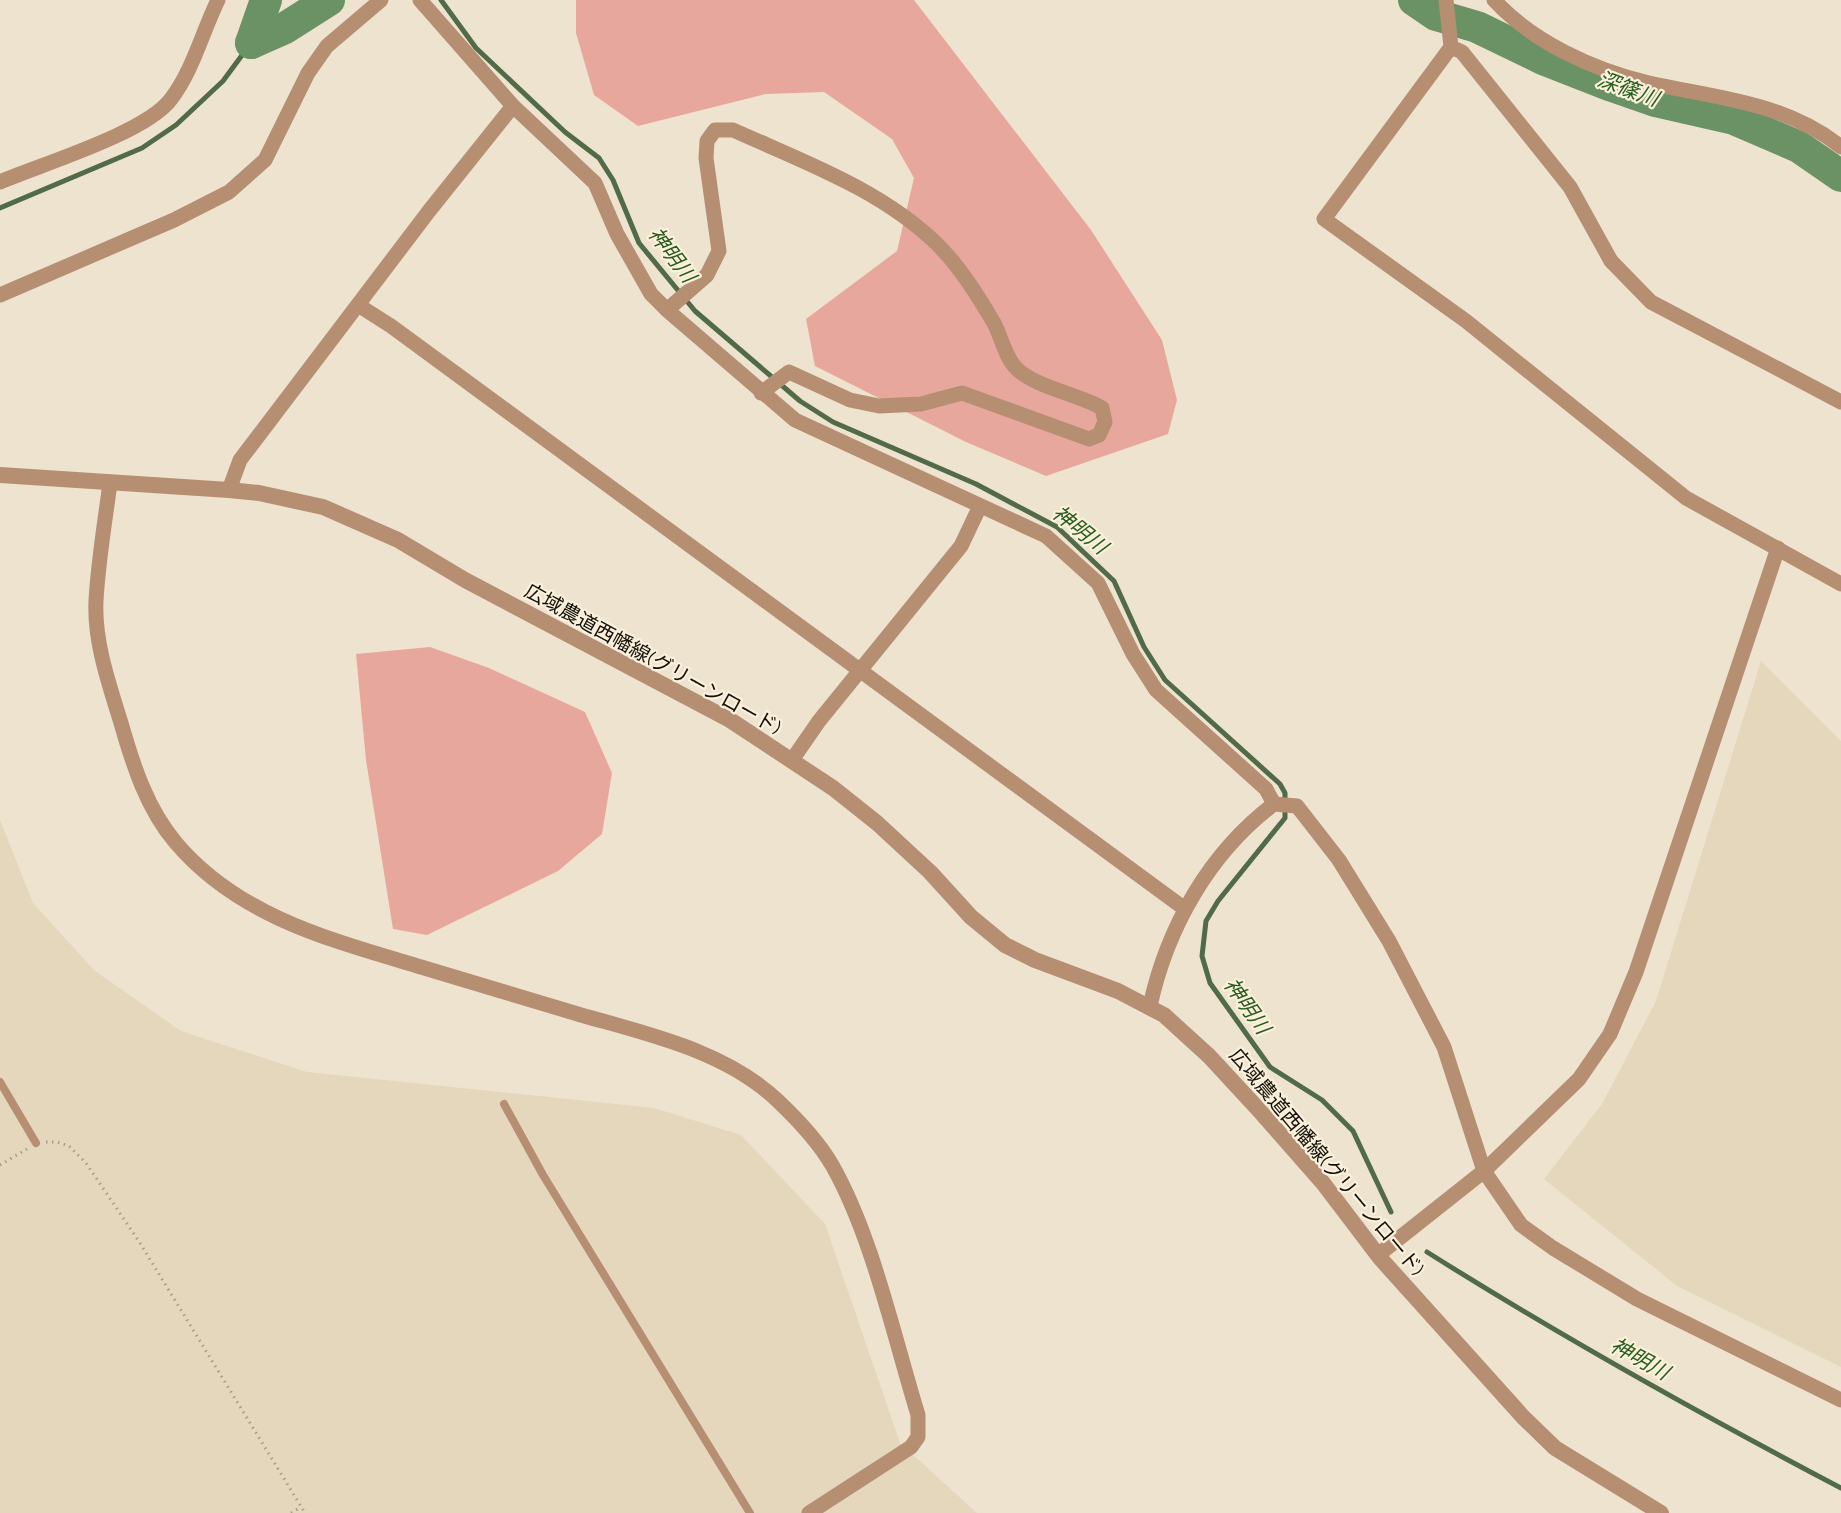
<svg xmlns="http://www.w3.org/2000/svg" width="1841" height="1513" viewBox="0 0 1841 1513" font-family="Raleway,'Noto Sans JP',sans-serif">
<rect width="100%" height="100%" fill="#ede3ce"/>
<g fill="#e5d7bc">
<path d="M1761,661L1841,741V1367L1677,1286L1544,1179L1602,1104L1656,1001Z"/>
<path d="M0,820L33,903L95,971L181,1031L307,1072L654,1108L741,1135L825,1224L900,1443L977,1513H0Z"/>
</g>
<g fill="#e8a79d">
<path d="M576,0H914L1091,230L1162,340L1177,400L1168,434L1046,476L966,442L815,366L806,319L897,251L914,178L892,139L824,92L766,94L638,126L594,95L576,33Z"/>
<path d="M430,647L489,668L585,712L612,773L602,834L558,871L427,935L393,929L366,760L356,654Z"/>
</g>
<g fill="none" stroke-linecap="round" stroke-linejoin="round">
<g stroke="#516b49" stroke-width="5">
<path d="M441,0L476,48L565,132L599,158L613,180L639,243L695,311L800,401L833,422L976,484L1057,527L1114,581L1144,647L1165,680L1280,784L1285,793V818L1218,901L1206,921L1202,956L1210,983L1270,1067L1322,1100L1353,1131L1391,1212"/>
<path d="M0,208L142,148L176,125L223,81L251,43"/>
<path d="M1427,1252C1562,1337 1700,1414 1841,1488"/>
</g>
<g stroke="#6b9264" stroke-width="32">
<path d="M1414,0L1436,15L1477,27L1543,59L1612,86L1655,101L1734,119L1799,147L1841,176"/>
<path d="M251,43L285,28L329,0"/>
<path d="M251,43L266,0"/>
</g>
<g stroke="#a59e8d" stroke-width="3" stroke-dasharray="1.5 4.5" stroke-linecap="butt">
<path d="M46,1142H57L69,1146L86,1163L140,1243L305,1513"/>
<path d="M0,1165L27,1149"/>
<path d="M291,1513L301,1507"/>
</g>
<g stroke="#b68e72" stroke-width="8">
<path d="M0,1082L36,1143"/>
<path d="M504,1104L543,1175L750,1513"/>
</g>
<g stroke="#b68e72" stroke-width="15">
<path d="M420,0L513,106L595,183L617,234L651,294L667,310L795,420L1046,536L1098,583L1133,654L1156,690L1266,789L1274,804"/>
<path d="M1446,0L1451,47L1324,219L1466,321L1686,498L1841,584"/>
<path d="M1494,0C1533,42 1593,70 1649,83C1716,98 1785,102 1841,147"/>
<path d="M1451,47L1462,52L1570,187L1611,261L1651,302L1841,402"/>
<path d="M0,182C42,164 146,133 171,99C193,70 202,33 218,0"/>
<path d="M0,295L174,220L229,192L265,160L308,73L327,46L381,0"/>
<path d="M358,305L391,326L1185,909"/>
<path d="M667,310L707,275L719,251L706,158L707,141L715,130H733C804,162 882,190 938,245C960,267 978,296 994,323C1001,336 1005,357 1016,368C1034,387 1078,394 1102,408L1105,422L1099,435L1089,439L962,393L921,404L879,406L850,400L789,372L761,393"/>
<path d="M110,483C105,522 98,562 96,601C94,642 109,684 121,723C133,765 147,809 176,843C239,917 331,940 421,967C474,983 528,999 581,1015C648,1034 726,1051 778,1101C797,1119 818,1141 832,1165C872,1235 894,1337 918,1415V1437L911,1447L809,1513"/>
<path d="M229,490L240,460L429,211L513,106"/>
<path d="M792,760L819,721L961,546L980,506"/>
<path d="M1150,1006C1167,928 1209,853 1274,804L1297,806L1339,860L1389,941L1444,1047L1484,1171L1521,1225L1553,1248L1637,1299L1841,1400"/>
<path d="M1378,1255L1484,1171L1579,1079L1610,1034L1636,972L1778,548"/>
</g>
<path stroke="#b68e72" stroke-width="16" d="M0,475L229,490L259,493L323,507L398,540L465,580L730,720L833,788L877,823L930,872L971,917L1005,945L1035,960L1118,991L1164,1015L1209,1056L1258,1109L1323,1183L1380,1258L1523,1417L1555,1448L1661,1513"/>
</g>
<g text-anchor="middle" stroke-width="4.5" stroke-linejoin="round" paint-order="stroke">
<g font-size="20" fill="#131009" stroke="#faf0db">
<text transform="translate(653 659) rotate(29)" y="7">広域農道西幡線(グリーンロード)</text>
<text transform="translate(1327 1162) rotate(50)" y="7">広域農道西幡線(グリーンロード)</text>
</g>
<g font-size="21" font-style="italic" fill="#275c1d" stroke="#faf0db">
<text transform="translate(1628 89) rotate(20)" y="7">深篠川</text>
<text transform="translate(672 255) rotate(53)" y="7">神明川</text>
<text transform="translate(1080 530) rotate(39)" y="7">神明川</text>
<text transform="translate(1247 1006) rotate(55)" y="7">神明川</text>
<text transform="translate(1640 1359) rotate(29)" y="7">神明川</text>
</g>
</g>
</svg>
